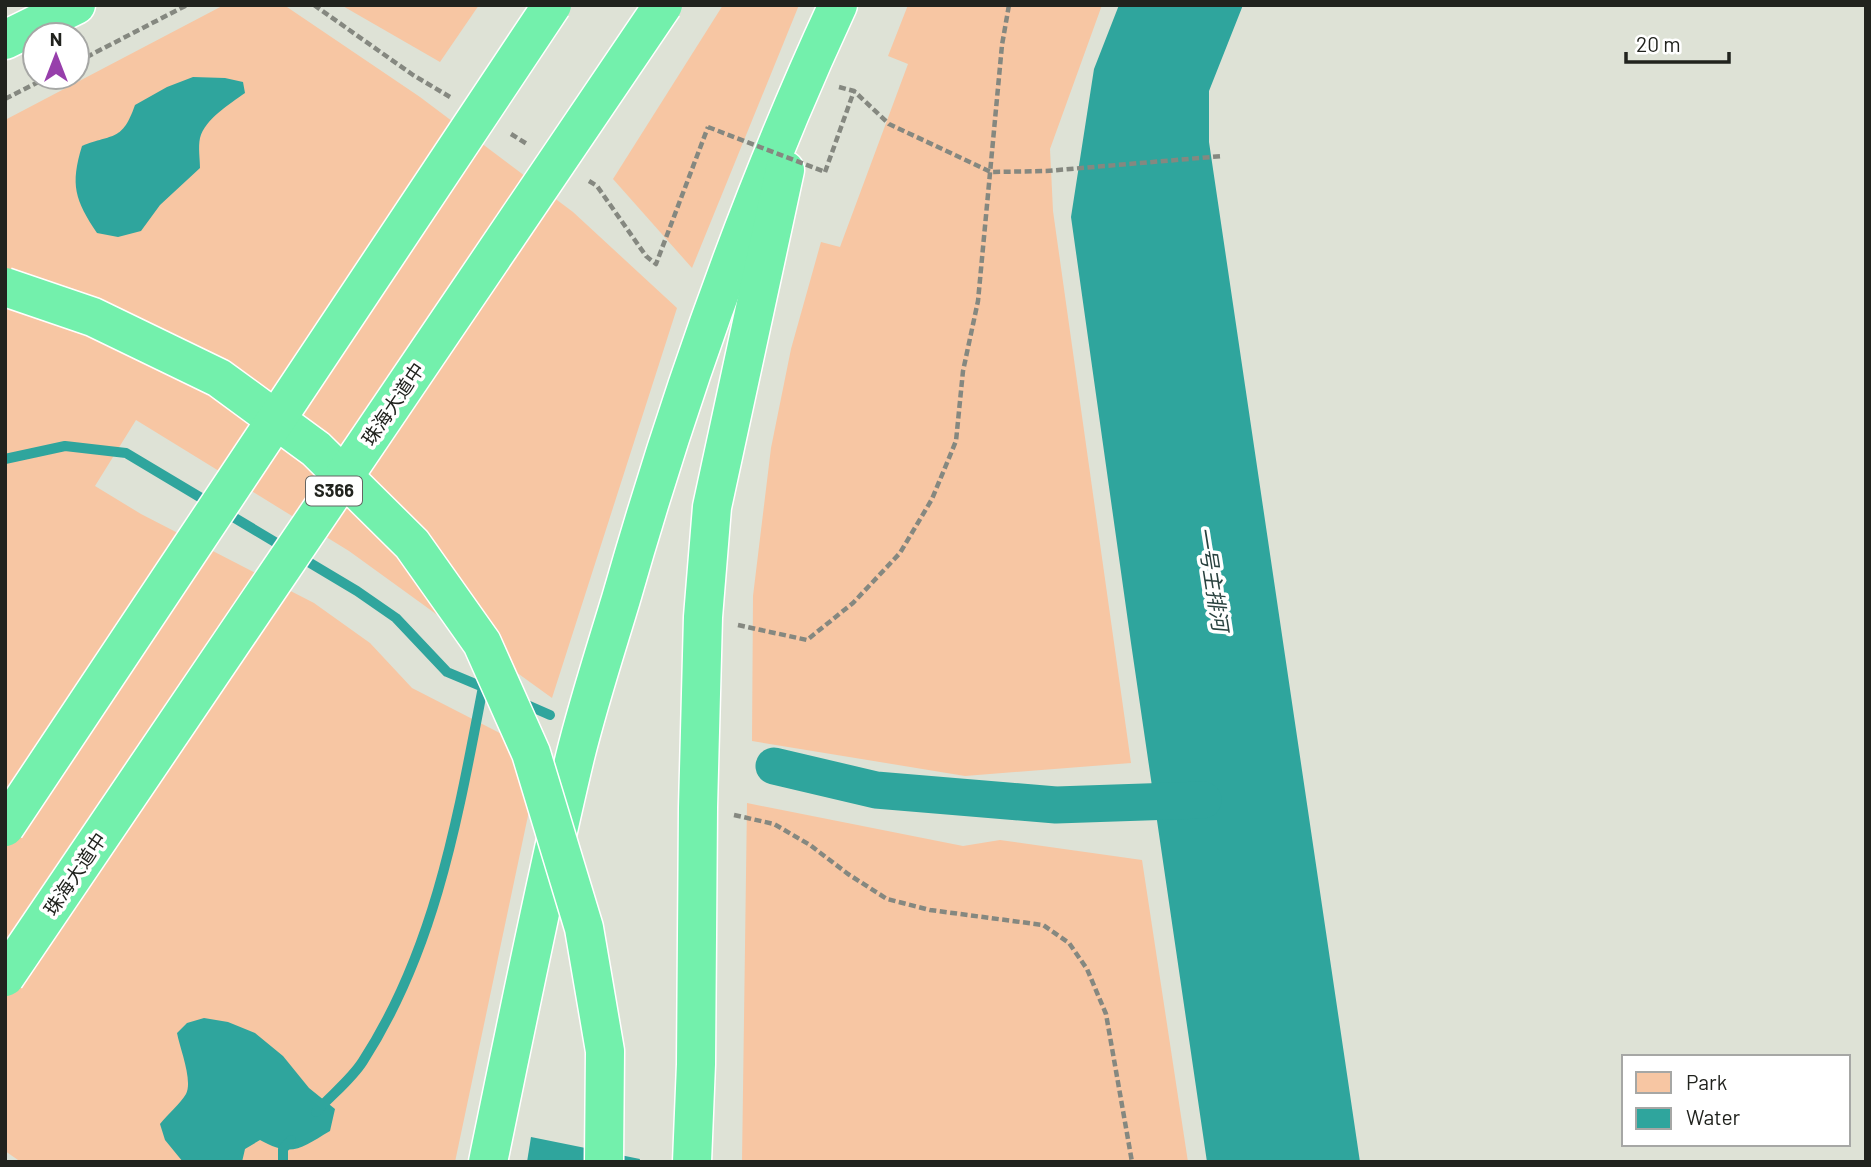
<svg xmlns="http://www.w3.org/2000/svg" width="1871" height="1167" viewBox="0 0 1871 1167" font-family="Barlow,'Noto Sans SC',sans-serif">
<rect width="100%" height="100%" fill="#dee2d6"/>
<g fill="#f7c6a3">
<path d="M224,5H284L420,97L573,212L677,308L552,698L349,551L136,420L95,486L141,514L314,603L370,643L412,688L541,754L455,1162H21L5,1151V120Z"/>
<path d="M341,5H479L440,62Z"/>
<path d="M723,5H799L692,268L613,179Z"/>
<path d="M908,5H1102L1050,149L1053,211L1131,763L965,776L752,741L753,596L771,448L791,349L821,242L840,247L908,64L888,56Z"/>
<path d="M747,803L963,846L1000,840L1142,860L1188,1162H742Z"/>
</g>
<g fill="#2fa59d">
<path d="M1119,5H1243L1209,91V142L1360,1162H1207L1131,643L1071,217L1094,69Z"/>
<path d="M193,77L225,78L243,82L245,93C230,104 205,119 200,138C198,147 200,159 200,168L160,205L141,231L118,237L97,233C75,200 70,185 82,146C114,133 122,142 135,105L167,87Z"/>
<path d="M204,1018L228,1022L255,1033L283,1056L309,1088L335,1109L330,1131C301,1148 292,1158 260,1140L245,1149L242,1162H183L165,1140L160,1124C168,1114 180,1104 186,1094C193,1080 180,1049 177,1033L187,1023Z"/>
<path d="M531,1137L640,1159L639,1162H527Z"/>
</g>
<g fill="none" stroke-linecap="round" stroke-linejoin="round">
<g stroke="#2fa59d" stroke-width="10">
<path d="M5,459L65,446L126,453L357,591L396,618L447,672L490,690"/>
<path d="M518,701L550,715"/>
<path d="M316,1112C331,1095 351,1080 363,1061C436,948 458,816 483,687"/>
<path d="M283,1162V1149L291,1140"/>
</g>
<path stroke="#2fa59d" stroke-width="37" d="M774,766L876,790L1056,805L1203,800"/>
<g stroke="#fff" stroke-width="41">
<g id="trunk">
<path d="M5,40L76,5"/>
<path d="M488,1162C516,1027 543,891 575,757C588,704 605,652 621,599C679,396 749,197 838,5"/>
<path d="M692,1162L696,1064L698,808L703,617L712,507L785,170"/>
</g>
</g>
<g stroke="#858880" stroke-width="4.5" stroke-dasharray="7 3.5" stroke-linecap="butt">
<path d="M314,5L413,75L450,97"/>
<path d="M77,62L187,5"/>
<path d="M839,87L854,91L889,124L991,172L1046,171L1223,156"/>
<path d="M5,99L48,77"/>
<path d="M511,134L527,144"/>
<path d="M825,172L854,91"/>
<path d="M589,181L597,186L646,256L656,264L708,127"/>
<path d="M738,625L807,640L853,603L900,553L932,499L956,441L963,371L978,301L1002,45L1009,5"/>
<path d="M734,815L774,824L810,845L848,874L887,899L930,910L1043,925L1069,943L1087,969L1106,1014L1132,1162"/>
</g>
<use href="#trunk" stroke="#73f0ac" stroke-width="38"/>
<g stroke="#fff" stroke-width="41" stroke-linecap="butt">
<g id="trunk-bridge">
<path d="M5,287L93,317L219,378L316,449L412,544L482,643L531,753L584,928L605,1051L604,1162"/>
<path d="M5,827L552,5"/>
<path d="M5,977L663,5"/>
</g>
</g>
<path stroke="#858880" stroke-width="4.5" stroke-dasharray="7 3.5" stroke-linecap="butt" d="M708,127L825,172"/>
<use href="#trunk-bridge" stroke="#73f0ac" stroke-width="38"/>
</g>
<g text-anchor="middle" stroke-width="7" stroke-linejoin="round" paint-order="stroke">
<rect fill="#fff" stroke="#646562" stroke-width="2" x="306" y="476.5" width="56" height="29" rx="5"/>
<g font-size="18" font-weight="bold" fill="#21231e">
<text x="334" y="497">S366</text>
</g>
<g font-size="19" fill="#21231e" stroke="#fff">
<text transform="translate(393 404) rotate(-56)" y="7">珠海大道中</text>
<text transform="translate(75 874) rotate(-56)" y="7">珠海大道中</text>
</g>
<g font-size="21" font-style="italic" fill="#28413e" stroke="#fff">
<text transform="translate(1212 579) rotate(81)" y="7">一号主排河</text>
</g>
</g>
<rect width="1871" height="1167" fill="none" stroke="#21231e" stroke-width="14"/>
<rect x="1622" y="1055" width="228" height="91" fill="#ffffff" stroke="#a6a7a5" stroke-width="2"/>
<rect x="1636" y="1072" width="35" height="21" fill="#f7c6a3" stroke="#a6a7a5" stroke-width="2"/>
<text x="1686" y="1090" font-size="21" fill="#21231e">Park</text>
<rect x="1636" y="1108" width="35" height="21" fill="#2fa59d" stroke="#a6a7a5" stroke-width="2"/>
<text x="1686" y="1125" font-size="21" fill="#21231e">Water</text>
<g transform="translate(56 56)"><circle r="33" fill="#ffffff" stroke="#a6a7a5" stroke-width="2"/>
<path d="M0-5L12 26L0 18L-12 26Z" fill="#973fab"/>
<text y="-10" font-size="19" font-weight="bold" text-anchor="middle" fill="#21231e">N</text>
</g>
<path d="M1626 52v10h103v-10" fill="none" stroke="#21231e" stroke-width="3.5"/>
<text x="1636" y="52" font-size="21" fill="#21231e" stroke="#ffffff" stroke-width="5" paint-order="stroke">20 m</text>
</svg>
